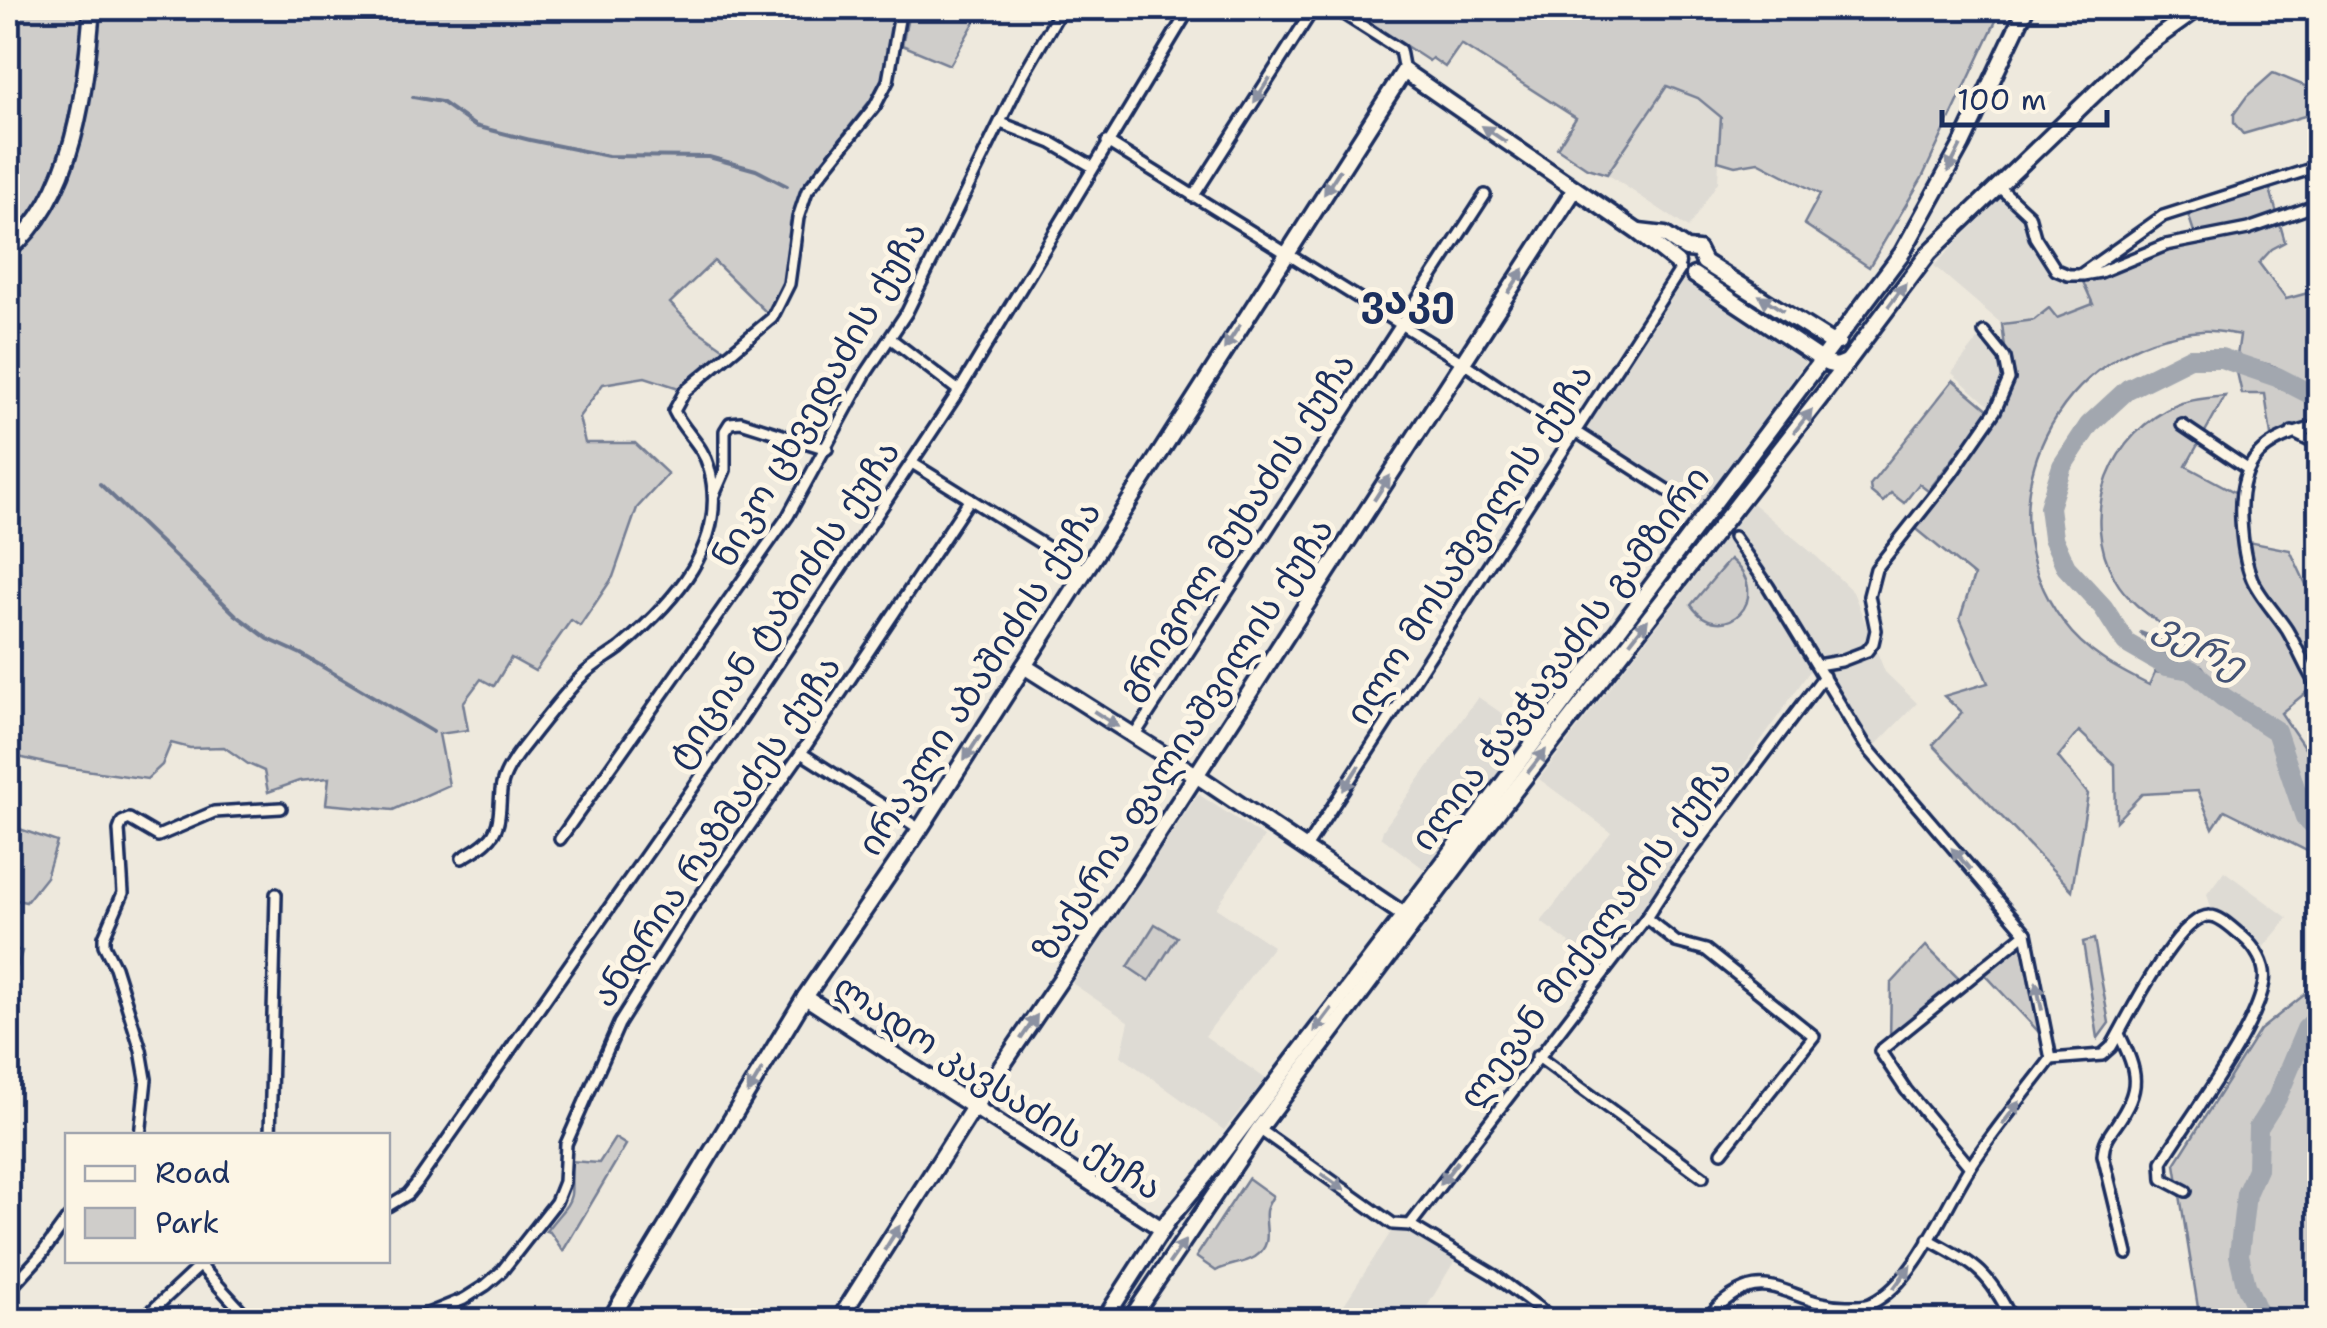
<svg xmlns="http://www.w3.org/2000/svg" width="2327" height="1328" viewBox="0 0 2327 1328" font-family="'Shantell Sans','Noto Sans Georgian',sans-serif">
<rect width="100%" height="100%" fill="#eee9dd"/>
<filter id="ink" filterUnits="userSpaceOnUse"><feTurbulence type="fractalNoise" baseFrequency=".01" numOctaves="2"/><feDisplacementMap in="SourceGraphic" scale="20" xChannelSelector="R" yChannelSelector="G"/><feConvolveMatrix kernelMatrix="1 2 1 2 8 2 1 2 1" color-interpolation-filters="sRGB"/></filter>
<g filter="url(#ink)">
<g fill="#dedbd4">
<path d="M1667,86L1698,98L1721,117L1718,182L1688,228L1607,174Z"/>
<path d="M2005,193L2029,215L2056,269L2080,275L2094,304L2056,318L2049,309L2034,320L2002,324L1934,266Z"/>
<path d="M1684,279L1808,358L1701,509L1687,496L1584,431Z"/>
<path d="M1984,332L2005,358L2009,379L1995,411L1952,373Z"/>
<path d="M1752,503L1817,557L1853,592L1885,672L1917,703L1870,751L1814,665L1668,873L1642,915L1595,970L1567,948L1570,943L1541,922L1611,832L1539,779Z"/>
<path d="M1478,697L1532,734L1427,871L1381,837L1383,830Z"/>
<path d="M1198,794L1264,837L1216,908L1273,946L1205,1036L1266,1079L1224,1130L1121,1056L1129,1022L1072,983Z"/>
<path d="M2224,871L2288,918L2262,949L2212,911L2207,894Z"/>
<path d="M1410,1225L1458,1255L1419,1320H1334L1391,1232Z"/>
</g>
<g fill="#cfcdca" stroke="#757e94" stroke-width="2.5">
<path d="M8,8H84C77,70 72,135 43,192C33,210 19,228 8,245Z"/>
<path d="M100,8H897L885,74L876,93L804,184L790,223V262L775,304L768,314L714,261L670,303L693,327L726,350L682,389L645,377L603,384L579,417L585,443H635L668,474L637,508L613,577L580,626L571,620L535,671L511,658L494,686L481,679L463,703L468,730L439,734L449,785L393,810L326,804L329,778L299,781L268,792L264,771L248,764L224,747L190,748L171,743L162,765L147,779L58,766L14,756L8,770V259L19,251L43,222L79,143L92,80Z"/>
<path d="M910,8H966L978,16L950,65L902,45Z"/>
<path d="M1348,8H2002L1922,178L1869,267L1804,224L1820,194L1758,162L1735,166L1718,161L1721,117L1698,98L1667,86L1607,174L1587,168L1557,148L1576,118L1461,44L1445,67L1432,58L1429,61Z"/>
<path d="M2273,73L2315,90L2308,115L2243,134L2234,123V114L2247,96Z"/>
<path d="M2268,182L2285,242L2272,249L2259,263L2286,299L2319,290V392L2274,366L2237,356L2240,335C2228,333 2214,330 2202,331C2058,341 1975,504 2064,623C2086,653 2117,669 2149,685L2155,672L2189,678L2218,701L2272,737L2302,820L2319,840V857L2225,810L2213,828L2198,791L2142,794L2116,821L2115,765L2079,731L2058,757L2088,794L2072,890L1933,745L1962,713L1944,696L1988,683L1960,618L1974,576L1913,526L1951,479L2009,379L2002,324L2034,320L2049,308L2057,318L2093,304L2080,275L2196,238L2186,208Z"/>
<path d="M2237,372L2281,384L2319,405V426L2272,442L2265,394H2242Z"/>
<path d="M1953,380L1990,411L1928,491L1919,484L1904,503L1891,493L1883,502L1871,492L1870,485Z"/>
<path d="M2225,396L2186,466L2240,495L2243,541L2290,550L2311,595L2319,594V647L2300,656L2315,685L2281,713L2319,769V816L2297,774L2277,725L2215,684L2202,666L2175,659L2158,650L2140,632L2171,644L2178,637C2156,620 2128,603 2115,579C2078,513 2110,433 2179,404C2192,399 2210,398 2225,396Z"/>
<path d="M1730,559C1777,599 1722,649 1691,605Z"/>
<path d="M8,776L14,827L57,842L46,877L26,902L8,898L13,934L8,947L22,951L8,998Z"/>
<path d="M1155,924L1177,937L1149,981L1128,967Z"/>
<path d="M2026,933L2049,1043L1981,970Z"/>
<path d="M2094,939L2109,1023L2098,1038L2083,942Z"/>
<path d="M1926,946L1964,984L1890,1042L1891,984Z"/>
<path d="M2319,983V1320H2200L2175,1164L2260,1030Z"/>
<path d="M615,1138L626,1145L563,1251L550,1232L546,1231C572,1197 574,1207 570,1161L599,1163Z"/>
<path d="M1248,1178L1273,1196C1270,1201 1267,1206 1266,1211C1264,1228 1274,1244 1255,1257C1244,1264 1228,1264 1216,1271L1196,1257Z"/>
</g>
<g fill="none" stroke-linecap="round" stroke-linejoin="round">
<g stroke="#6c778f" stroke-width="4">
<path d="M413,97L441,102L475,126L530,140L608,156L709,157L756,170L787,186"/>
<path d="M100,484L236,615L268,639L301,654L433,732"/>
</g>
<g stroke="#a2a7af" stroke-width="20">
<path d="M2320,399L2277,377L2221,358H2190L2128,389L2089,425L2062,466L2049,507L2053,538L2066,567L2103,607L2126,643L2166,666L2191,670L2223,697L2276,731L2305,817L2320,831"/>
<path d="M2270,1320L2258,1312L2246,1285L2239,1255L2246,1194L2257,1169L2258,1128L2277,1098L2306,1029L2320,1015"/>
</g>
<g stroke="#1b2f5e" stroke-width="16">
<g id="street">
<path d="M1334,8L1400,50L1404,71"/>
<path d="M1001,123L1052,143L1093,167"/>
<path d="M1107,142L1468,366L1559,427L1575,431L1670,492"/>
<path d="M1997,185L2029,215L2035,237L2056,270L2068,275H2080L2163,216L2320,166"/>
<path d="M1193,197L1314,8"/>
<path d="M2083,275L2100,272L2166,245L2248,229L2320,204"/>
<path d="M890,338L959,391"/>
<path d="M2182,425L2246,468"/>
<path d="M2320,426C2264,439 2238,458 2241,519C2242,539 2244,560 2252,579C2260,597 2276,613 2287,630C2299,650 2306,671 2320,691"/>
<path d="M2292,432L2320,446"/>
<path d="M912,463L1084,570"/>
<path d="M714,495L725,470V431L730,423L741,422L827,449"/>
<path d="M1817,665L1841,661L1867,651L1873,643L1876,630L1869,596L1876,569L1952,473L1995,411L2009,379L2005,358L1984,332"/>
<path d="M1134,736L1485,195"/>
<path d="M801,753L920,829"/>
<path d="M560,839L788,516L865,375L907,312L1023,75L1062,8"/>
<path d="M1305,849L1680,270"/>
<path d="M462,858C470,853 480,848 487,841C502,828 499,809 501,791C502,777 511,763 520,751C540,726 560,698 583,675C594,664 608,657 620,648C673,603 730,543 709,468C703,445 684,432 674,411L685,391L772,318L789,284L798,218L807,191L875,106L888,81L901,8"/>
<path d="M1646,918L1676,942L1706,950L1814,1036L1722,1152"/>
<path d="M2119,1034C2138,1073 2142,1088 2116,1125C2108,1136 2104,1142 2103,1155L2127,1254"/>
<path d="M1537,1056L1703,1177"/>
<path d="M2051,1059L2102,1055L2111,1047C2127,1020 2178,914 2210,916C2221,916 2234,930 2242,936C2255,947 2267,965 2264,982C2256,1032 2190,1116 2162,1162L2163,1179L2186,1191"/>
<path d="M1259,1129L1393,1224L1410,1225L1494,1275L1555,1320"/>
<path d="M140,1136L146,1079L141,1050L115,967L104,945V937L123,893L119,830L122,822L129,819L158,836L214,812L281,808"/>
<path d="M270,1136L276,894"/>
<path d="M1970,1167L1906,1090L1880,1051L2026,933"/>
<path d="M388,1206L408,1194L417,1183L741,719L959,391L1190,8"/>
<path d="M1410,1225L1646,918L1676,872L1824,676"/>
<path d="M1928,1239C1975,1265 1988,1270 2012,1320"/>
<path d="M195,1260L250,1320"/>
<path d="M8,1291L41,1255L68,1218"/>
<path d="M142,1320L206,1260"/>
<path d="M413,1320L464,1299L486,1285L501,1272L556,1202L564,1182L566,1144L619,1024L689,912L801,753L970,499"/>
<path d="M1705,1320C1766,1251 1785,1308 1850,1306C1858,1306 1865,1307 1872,1303C1916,1281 1943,1210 1969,1169C1993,1131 2024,1095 2051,1059L2026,933L1865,745L1768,586L1734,537"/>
</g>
</g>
<g stroke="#1b2f5e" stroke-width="21">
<g id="secondary">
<path d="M1639,232L1665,235L1686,249L1698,250L1704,262L1828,340L1838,342"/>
<path d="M8,251C76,194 85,89 92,8"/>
<path d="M1694,275L1828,364L1837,366L1847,362"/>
<path d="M1024,666L1196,775L1410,919"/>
<path d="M805,997L1162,1229"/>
<path d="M610,1320L805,997L920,829L1404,71L1638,232L1677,263"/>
<path d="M839,1320L974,1107L1131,876L1575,189"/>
<path d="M1104,1320L1169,1219L1205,1176L1404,915L1902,253L1962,144L2026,8"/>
<path d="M1130,1320L1259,1129L1487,826L1824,393L1929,253L2140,50L2199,8"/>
</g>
</g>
<use href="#street" stroke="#fcf5e5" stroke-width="9"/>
<use href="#secondary" stroke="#fcf5e5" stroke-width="14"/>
</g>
<defs><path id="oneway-solid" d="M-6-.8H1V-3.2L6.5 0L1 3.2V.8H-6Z" transform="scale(2.5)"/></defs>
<g fill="#8c92a2">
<use href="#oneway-solid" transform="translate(1262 90) rotate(123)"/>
<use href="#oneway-solid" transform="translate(1494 134) rotate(-146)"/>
<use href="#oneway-solid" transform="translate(1954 159) rotate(117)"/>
<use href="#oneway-solid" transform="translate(1332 182) rotate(123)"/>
<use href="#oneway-solid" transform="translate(1516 281) rotate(-57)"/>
<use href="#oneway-solid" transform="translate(1897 295) rotate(-53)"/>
<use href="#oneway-solid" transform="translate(1771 303) rotate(-147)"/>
<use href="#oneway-solid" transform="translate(1232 337) rotate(123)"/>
<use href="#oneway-solid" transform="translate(1803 421) rotate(-52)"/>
<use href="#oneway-solid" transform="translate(1382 488) rotate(-57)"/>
<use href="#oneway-solid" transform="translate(1639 631) rotate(-52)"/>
<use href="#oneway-solid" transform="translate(1106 719) rotate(33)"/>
<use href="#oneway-solid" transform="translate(972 748) rotate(123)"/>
<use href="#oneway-solid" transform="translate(1537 761) rotate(-52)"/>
<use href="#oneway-solid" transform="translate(1351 778) rotate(123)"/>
<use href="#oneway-solid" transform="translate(1961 859) rotate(-131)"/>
<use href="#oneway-solid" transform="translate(2039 996) rotate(-102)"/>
<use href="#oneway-solid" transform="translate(1323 1020) rotate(127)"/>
<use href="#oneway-solid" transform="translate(1029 1027) rotate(-56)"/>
<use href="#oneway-solid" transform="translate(755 1081) rotate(121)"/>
<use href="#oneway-solid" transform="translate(2011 1113) rotate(-53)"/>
<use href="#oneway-solid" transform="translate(1449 1173) rotate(127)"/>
<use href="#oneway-solid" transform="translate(1333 1182) rotate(35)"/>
<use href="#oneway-solid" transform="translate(892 1238) rotate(-58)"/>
<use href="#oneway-solid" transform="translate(1177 1252) rotate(-55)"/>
<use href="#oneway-solid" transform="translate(1902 1277) rotate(-54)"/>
</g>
</g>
<g text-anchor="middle" stroke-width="10" stroke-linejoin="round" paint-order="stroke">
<g font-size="35" fill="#1b2f5e" stroke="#fcf5e5">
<text transform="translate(819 394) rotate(-60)" y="12">ნიკო ცხვედაძის ქუჩა</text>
<text transform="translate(1236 526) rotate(-57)" y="12">გრიგოლ მუხაძის ქუჩა</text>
<text transform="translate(1469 544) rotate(-57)" y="12">ილო მოსაშვილის ქუჩა</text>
<text transform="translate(783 604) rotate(-56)" y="12">ტიციან ტაბიძის ქუჩა</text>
<text transform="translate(1560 658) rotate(-53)" y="12">ილია ჭავჭავაძის გამზირი</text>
<text transform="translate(979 678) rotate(-57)" y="12">ირაკლი აბაშიძის ქუჩა</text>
<text transform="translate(1183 739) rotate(-57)" y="12">ზაქარია ფალიაშვილის ქუჩა</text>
<text transform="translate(716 831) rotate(-56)" y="12">ანდრია რაზმაძეს ქუჩა</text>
<text transform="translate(1595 934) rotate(-53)" y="12">ლევან მიქელაძის ქუჩა</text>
<text transform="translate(998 1087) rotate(33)" y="12">ლადო კავსაძის ქუჩა</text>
</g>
<g font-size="38" font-style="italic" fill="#445376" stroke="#fcf5e5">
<text transform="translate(2201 645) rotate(29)" y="13">ვერე</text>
</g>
<g font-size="40" font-weight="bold" fill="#1b2f5e" stroke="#fcf5e5">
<text x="1408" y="314">ვაკე</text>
</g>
</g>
<rect width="2327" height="1328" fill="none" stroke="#fcf5e5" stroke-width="40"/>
<rect x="20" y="20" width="2287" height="1288" fill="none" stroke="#1b2f5e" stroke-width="4" filter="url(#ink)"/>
<rect x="65" y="1133" width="325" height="130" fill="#fcf5e5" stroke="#a2a6af" stroke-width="2.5"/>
<rect x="85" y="1166" width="50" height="15" fill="#fcf5e5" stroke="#a2a6af" stroke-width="2.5"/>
<text x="155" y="1183" font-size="30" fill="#1b2f5e">Road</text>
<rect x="85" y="1208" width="50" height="30" fill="#cfcdca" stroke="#a2a6af" stroke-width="2.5"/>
<text x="155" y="1233" font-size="30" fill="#1b2f5e">Park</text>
<path d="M1942 110v15h165v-15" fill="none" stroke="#1b2f5e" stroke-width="5"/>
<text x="1957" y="110" font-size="30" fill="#1b2f5e" stroke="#fcf5e5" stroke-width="8" paint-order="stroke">100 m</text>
</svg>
